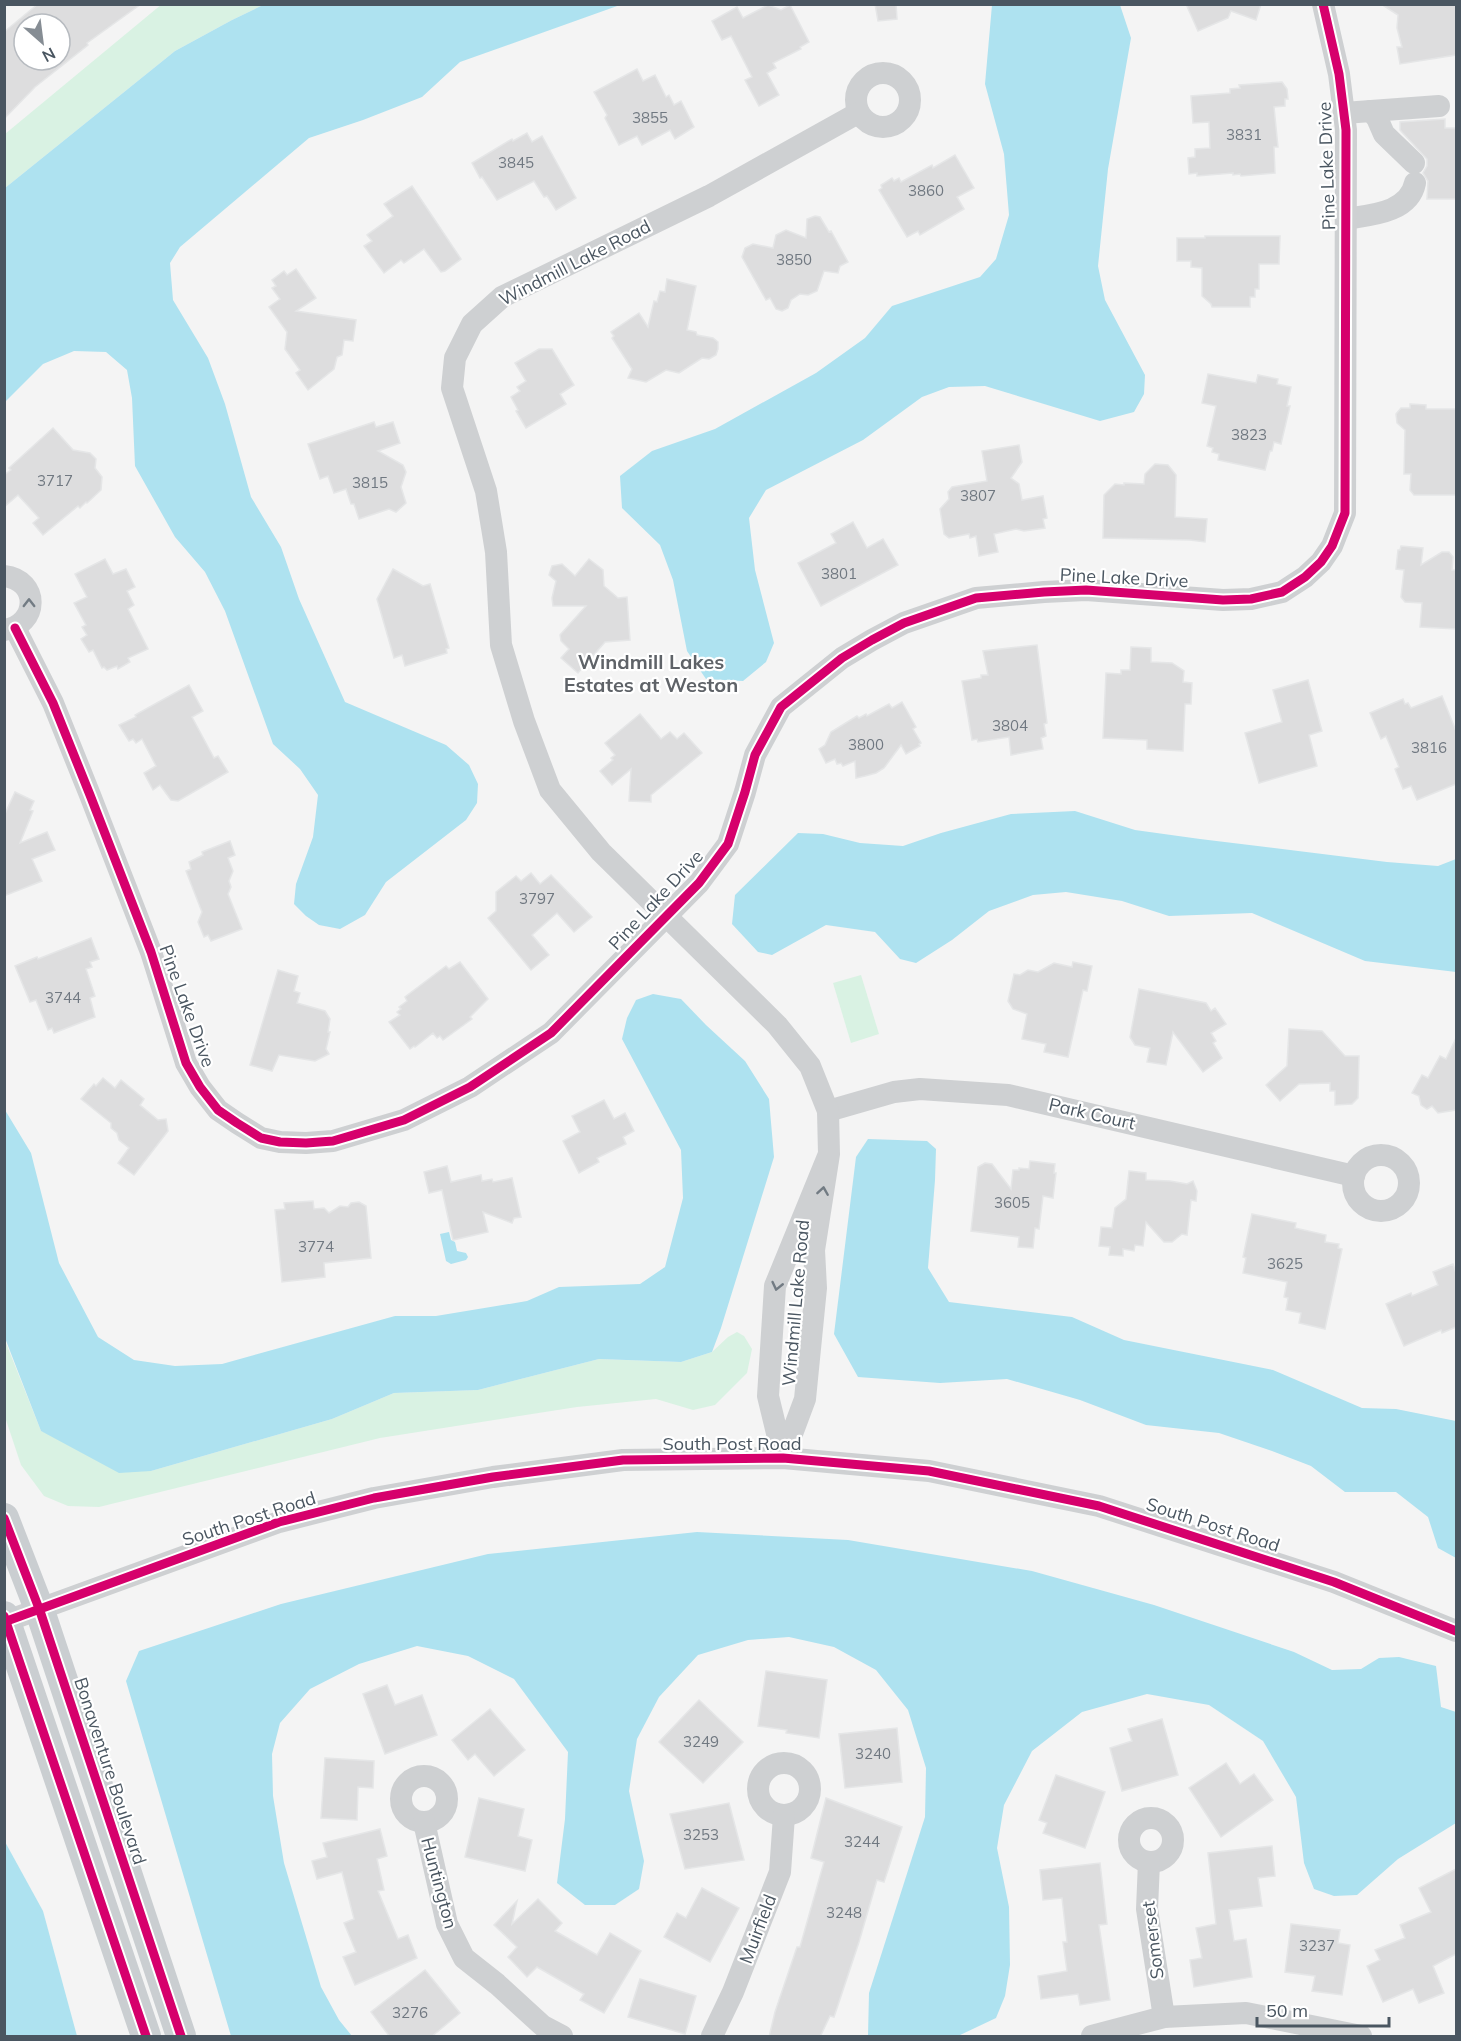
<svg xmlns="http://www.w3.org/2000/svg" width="1461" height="2041" viewBox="0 0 1461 2041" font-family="Mulish,sans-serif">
<rect width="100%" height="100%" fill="#f4f4f4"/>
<g fill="#d9f2e3">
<path d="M162,4L263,5L232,20L175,51L5,188V134Z"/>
<path d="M861,975L879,1034L851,1043L833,983Z"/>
<path d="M737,1332L744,1336L752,1349L747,1373L715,1405L693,1410L656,1399L577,1407L380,1438L99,1507L68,1506L44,1496L21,1465L5,1417L4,1338L41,1431L151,1471L332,1419L394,1393L478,1390L599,1359L681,1362L712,1352L728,1337Z"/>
</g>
<g fill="#aee2f0">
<path d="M263,5H620L460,62L422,97L363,120L309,138L180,247L170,263L173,300L208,358L225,404L251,497L281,547L299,599L345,702L446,745L469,765L478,784L477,803L466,820L386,882L365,915L340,929L319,925L306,916L294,904L296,884L313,837L318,795L300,769L273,744L225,611L205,572L175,537L135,466L132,398L127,370L106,352L74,351L43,364L5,402V188L175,51L232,20Z"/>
<path d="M992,5H1120L1131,38L1108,169L1098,266L1105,300L1145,375L1144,394L1134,412L1100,421L985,386L949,387L922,397L863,440L766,490L749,518L755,570L774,643L766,662L743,681L706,679L687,651L673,580L660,545L622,508L620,476L652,451L715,429L816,373L865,338L892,306L980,277L996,259L1009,215L1004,154L985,84Z"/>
<path d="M1075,811L1135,830L1200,839L1387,862L1438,866L1456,859V972L1365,961L1252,913L1169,916L1122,901L1066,892L1033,895L989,911L952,940L916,963L900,959L875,932L826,925L772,955L758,952L732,924L735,895L798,833L823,834L860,843L903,846L941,833L1011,814Z"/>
<path d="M653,994L681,999L706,1025L745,1061L769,1099L774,1157L721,1328L712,1352L681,1362L599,1359L478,1390L394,1393L332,1419L151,1471L119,1473L41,1431L5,1338V1110L31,1153L59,1263L98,1337L134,1360L175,1366L222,1364L395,1316H436L527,1301L559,1287L640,1284L665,1267L683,1198L681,1150L622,1039L627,1018L636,1000Z"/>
<path d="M868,1139L927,1141L936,1149L935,1180L928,1268L949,1302L1072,1317L1124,1340L1273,1370L1362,1408L1396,1409L1456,1421V1558L1438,1548L1428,1517L1396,1492H1345L1311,1466L1272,1451L1219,1433L1146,1425L1080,1400L1007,1379L940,1383L858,1377L834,1334L856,1157Z"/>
<path d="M449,1232L451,1240L455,1242L457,1251L466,1253L468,1257L466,1260L451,1264L446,1261L440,1234Z"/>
<path d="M697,1532L848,1540L1032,1571L1154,1605L1294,1652L1332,1670L1361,1669L1379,1658L1399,1657L1436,1666L1441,1707L1456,1712V1823L1398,1859L1357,1895L1334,1896L1314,1889L1304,1863L1296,1797L1263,1741L1209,1705L1147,1694L1082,1712L1032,1751L1004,1805L997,1848L1009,1907L1010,1965L1005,1996L996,2018L958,2036H868L869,1993L925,1817L926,1768L908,1710L876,1670L834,1647L789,1637L748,1640L698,1655L659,1697L637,1739L629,1791L644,1861L639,1889L615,1905H585L557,1883L565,1819L568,1752L514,1679L468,1656L417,1646L359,1664L310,1689L280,1723L272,1754L273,1796L284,1863L321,1987L339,2020L352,2036H231L126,1681L139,1651L281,1604L488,1554Z"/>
<path d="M4,1840L43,1911L77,2036H5Z"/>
</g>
<g fill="#ddddde" stroke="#e5e6e7" stroke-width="1.5" fill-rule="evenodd">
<path d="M38,4H141L87,43L88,45L35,87L4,119V32ZM24,24H60V60H24Z"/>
<path d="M875,4H896L897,19L878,21Z"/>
<path d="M1186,4H1261L1256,20L1231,11L1228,18L1198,31Z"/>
<path d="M1381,4H1456V55L1400,64L1397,47H1402L1397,28L1398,15Z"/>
<path d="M768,5L781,10L790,5L809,42L800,47L801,49L773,63L776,68L767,73L779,95L759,106L745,80L752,77L731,36L722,40L712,21L737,7L743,18Z"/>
<path d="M637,69L643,81L655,75L666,97L669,95L674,105L681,101L694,127L675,139L670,130L642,145L637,136L619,145L605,118L607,115L594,92Z"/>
<path d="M1282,82L1287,89L1288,99H1285V106L1274,107L1278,147H1274L1275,173L1241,176L1240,174L1233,175V173L1197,176V173L1189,174L1188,158L1195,157V149L1210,148L1209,122L1193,123L1191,96L1230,93V89L1240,88L1239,85Z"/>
<path d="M1445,119V128H1456V199H1427L1428,181L1423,173L1427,166V159L1400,130V122Z"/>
<path d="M527,133L532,142L542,136L576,198L556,210L547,196L544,197L534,181L497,200L482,177L480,178L472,163L512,139L513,141Z"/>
<path d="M955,155L974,188L957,197L964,209L920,235L918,231L907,237L879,190L882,188L881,185L892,178L894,181L899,178L901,182L932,165L933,168Z"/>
<path d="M412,186L461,259L445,271L441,272L424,249L404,263L401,260L384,273L364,246L372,241L367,235L393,216L384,204Z"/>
<path d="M815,216L820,217L829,232L831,231L848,262L840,266L838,273L824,271L817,291L808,295L800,294L791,300L788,308L782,311L776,309L770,298L766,300L742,257L745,248L753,244L773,248L776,235L786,230L806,238L807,219Z"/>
<path d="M1205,236H1280L1279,264H1259V289H1255V297H1250V307H1212L1211,304L1202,296V268L1191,267V261H1177V238H1205Z"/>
<path d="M296,269L316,298L296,311L356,320L353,341L344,340L342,355L337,357L334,369L308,390L296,373L300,370L285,349L287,332L269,307L280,299L272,288L276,286L272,280L284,271L287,275Z"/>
<path d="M667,279L696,286L687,330L696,332L697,335L713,338L718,342V349L716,355L709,359L702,358L679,373L666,370L646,382L628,378L632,369L612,338L614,336L611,332L639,313L648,327L654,301L657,302L660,291L665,292Z"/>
<path d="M539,349H552L574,385L560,394L566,404L526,428L516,411L518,410L511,397L520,391L517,387L526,381L515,363Z"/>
<path d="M1208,374L1256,383L1258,375L1278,379L1277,384L1291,387L1287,406H1290L1281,444L1274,442L1272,451H1270L1265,470L1218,460L1219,454L1212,452L1213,448L1207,446L1216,406L1202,403Z"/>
<path d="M1410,404L1426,405V409H1456V495H1414L1410,490L1411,474H1404L1405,430L1397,423L1396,414L1401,408H1410Z"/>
<path d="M374,422L376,427L393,422L400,443L378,451L403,465L406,472L401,487L406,503L396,512L389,509L359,519L354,504H351L346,489L334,493L328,476L320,479L308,444Z"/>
<path d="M53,428L73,450L90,453L96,459L95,468L102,477L101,490L87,503L86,502L80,508L78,506L43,535L33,523L39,518L18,495L4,507V475L11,470L9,468Z"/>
<path d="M1019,445L1022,462L1011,478L1019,484L1022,500L1043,496L1047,518L1043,519L1045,528L1024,531L1016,529L994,534L998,552L979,556L976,536L970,538L969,534L949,538L944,534L940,509L949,499L948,492L952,487L987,481L982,451Z"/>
<path d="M1155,464L1168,465L1176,475L1175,517L1207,519L1205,542L1190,540L1103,538L1104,495L1115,484L1124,485V483L1144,484L1145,474Z"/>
<path d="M853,522L867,548L883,539L898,565L821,606L798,563L836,543L831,534Z"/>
<path d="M1401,546L1423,548L1421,565L1442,552H1449L1453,557L1452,570H1456V629L1420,627L1422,603L1405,602L1401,597L1404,570L1396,569L1398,550H1400Z"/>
<path d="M105,559L113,574L126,569L135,587L127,591L134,605L128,609L148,649L128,658L130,662L118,669L117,666L107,670L104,667L102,668L93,650L89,652L81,639L87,635L82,627L86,625L74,603L87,597L75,574Z"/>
<path d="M589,559L603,570L604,586L618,598L627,597L630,640L605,642L578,673L561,658L569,649L561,641L560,635L586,606H553L552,598L556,581L549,575L552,566L562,564L575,576Z"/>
<path d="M393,569L423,586L430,584L449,648L446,649L447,653L405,666L402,655L394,658L377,599Z"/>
<path d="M1037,645L1047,723L1044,724L1046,736L1041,738L1043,749L1011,755L1009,737L978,742L977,739L972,740L962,681L981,678V675H988L983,651Z"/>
<path d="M1131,647L1151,648V662L1172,663L1184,671L1183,682L1192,683L1191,704H1185L1183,751L1147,749V740L1103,738L1106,673L1121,674V670H1130Z"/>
<path d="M1308,680L1322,731L1309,735L1317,766L1259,783L1245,733L1282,722L1273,690Z"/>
<path d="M189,685L203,711L192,717L214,758L218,756L228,772L178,801L171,800L160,785L153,790L144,773L156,766L142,739L136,743L133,739L129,741L119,725L136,717L135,715Z"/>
<path d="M1442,696L1456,731V784L1417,800L1411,786L1403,789L1395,769L1399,767L1386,736L1381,739L1370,713L1403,699L1405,704L1408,703L1411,708Z"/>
<path d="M902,702L916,727L913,729L921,743L919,744L920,746L906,754L901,745L884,768L876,773L865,776L856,778L855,761L843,766L841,763L837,764L835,759L826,763L819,749L825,745L831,732L857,716L859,718L866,714L867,716L889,704L892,708Z"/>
<path d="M640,714L661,739L670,732L677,739L684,733L702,753L651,795V802L629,801L631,769L612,785L600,771L613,760L611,758L615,755L605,743Z"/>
<path d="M15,792L34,801L30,810L33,811L20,843L47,832L55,850L32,859L42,881L4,896V816Z"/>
<path d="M230,841L235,855L228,858L233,871L229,881L231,887L228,894L242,929L211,941L208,935L204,937L198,922L202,912L186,871L191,869L189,862L203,855L202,852Z"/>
<path d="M531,873L540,884L551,875L592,917L574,932L557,913L532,935L549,955L531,970L488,918L496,911V892L516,876L521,881Z"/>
<path d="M91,938L99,959L90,962L92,967L86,969L95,996L90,998L95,1017L54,1033L52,1028L48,1030L36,1000L30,1002L15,966L37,957L38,959Z"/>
<path d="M460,962L488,999L470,1017L472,1019L443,1040L440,1036L437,1038L433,1033L415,1047L414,1046L410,1049L389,1022L400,1015L397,1012L401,1009L399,1007L407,1001L405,997L446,966L449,969Z"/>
<path d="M1073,962L1092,966L1087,991L1083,990L1068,1057L1044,1052L1046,1044L1022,1039L1027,1014L1013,1009L1008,1001L1014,974L1020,975L1028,970L1038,972L1054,963L1072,967Z"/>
<path d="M278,970L298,976L294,991L300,993L297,1003L325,1011L330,1019L328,1032H330L326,1049L329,1054L315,1061L279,1055L272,1071L250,1065Z"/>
<path d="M1139,989L1206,1003L1211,1011L1215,1008L1226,1024L1211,1033L1216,1041L1213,1043L1222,1058L1203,1072L1173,1032L1166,1065L1147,1062L1150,1048L1135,1045L1130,1037Z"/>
<path d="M1289,1029L1322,1031L1345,1056H1359L1358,1098L1352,1104L1335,1105V1091H1330V1083L1299,1084L1280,1101L1266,1085L1287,1066Z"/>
<path d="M1456,1038V1110L1438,1113L1432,1106L1427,1109L1421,1105L1419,1096L1412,1093L1422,1075L1428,1078L1440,1056L1446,1059Z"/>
<path d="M103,1078L115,1088L121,1080L144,1099L140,1105L158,1120L166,1119L168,1131L134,1175L118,1163L129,1148L119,1140L117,1133L111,1128V1123L81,1099L94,1084L96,1086Z"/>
<path d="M604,1100L614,1119L625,1113L634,1131L623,1137L626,1144L597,1158L599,1162L579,1173L563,1141L580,1132L572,1116Z"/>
<path d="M1030,1161L1055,1164L1054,1173H1056L1053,1198L1043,1196L1039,1229L1035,1228L1033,1248L1018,1247L1019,1237L971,1231L978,1167L985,1163L992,1164L1011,1189L1013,1170H1019V1168L1029,1169Z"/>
<path d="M447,1166L451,1182L481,1175L482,1181L492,1179L493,1182L512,1178L521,1217L514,1218L512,1223L483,1212L488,1232L453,1240L442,1190L429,1193L424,1172Z"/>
<path d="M1129,1171L1146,1173V1180L1170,1181L1187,1184L1193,1181L1197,1191L1196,1201L1191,1200L1187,1235L1182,1234L1172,1242H1164L1146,1222L1143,1246L1135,1245L1134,1251L1123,1249V1256L1109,1255L1110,1247L1099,1246L1101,1227L1112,1228L1115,1208L1126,1199Z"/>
<path d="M313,1201L314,1209L324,1208L329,1213L340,1206L348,1207L351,1203L359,1202L366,1206L371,1258L324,1263L325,1277L282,1282L275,1210L285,1209L284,1203Z"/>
<path d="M1252,1214L1296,1223L1295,1228L1326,1235L1325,1242L1339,1244L1338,1248L1342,1249L1325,1329L1299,1323L1301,1313L1286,1310L1288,1298L1284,1297L1287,1282L1243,1273L1246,1258L1243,1257Z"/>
<path d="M1453,1264L1456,1273V1327L1442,1333L1441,1330L1404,1346L1386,1304L1411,1293L1412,1296L1438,1285L1433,1272Z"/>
<path d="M766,1671L827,1680L819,1738L786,1733L787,1730L758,1726Z"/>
<path d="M387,1685L395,1705L422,1695L437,1735L385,1754L363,1694Z"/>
<path d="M699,1700L743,1742L703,1783L659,1742Z"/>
<path d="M490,1709L525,1750L494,1776L475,1754L468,1760L452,1740Z"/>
<path d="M1162,1719L1178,1775L1122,1791L1110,1748L1132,1741L1128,1729Z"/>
<path d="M897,1728L902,1782L845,1788L839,1734Z"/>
<path d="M325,1758L374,1761L373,1788L358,1787L357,1820L321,1818Z"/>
<path d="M1226,1763L1240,1784L1254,1774L1273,1800L1221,1837L1189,1788Z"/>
<path d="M1056,1775L1105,1792L1085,1848L1043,1833L1047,1823L1039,1820Z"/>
<path d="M479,1798L524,1809L518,1836L532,1840L525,1871L465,1857Z"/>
<path d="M826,1798L902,1827L884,1882L877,1880L859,1942L834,2017L830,2016L820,2037H769L775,2012L797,1947H800L824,1862L811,1858Z"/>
<path d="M729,1803L744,1860L685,1869L670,1814Z"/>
<path d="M380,1829L387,1856L377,1859L384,1890L378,1891L398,1939L408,1935L417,1958L355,1985L343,1957L356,1952L344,1923L354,1919L342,1872L317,1879L312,1861L327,1857L323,1843Z"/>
<path d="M1272,1846L1275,1876L1258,1878L1262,1906L1229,1910L1234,1941L1246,1939L1252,1977L1194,1987L1190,1960L1202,1958L1196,1928L1216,1924L1208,1853Z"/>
<path d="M1100,1863L1107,1924L1099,1925L1110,2000L1080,2005L1078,1994L1041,1999L1038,1976L1067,1971L1063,1942H1067L1062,1898L1043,1900L1040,1870Z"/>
<path d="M1456,1869V1954L1433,1966L1444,1993L1419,2003L1413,1989L1383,2002L1367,1966L1380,1960L1375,1950L1405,1938L1400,1925L1431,1912L1419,1888Z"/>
<path d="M702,1888L739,1908L710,1962L664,1937L677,1913L686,1918Z"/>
<path d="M538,1899L562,1923L555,1931L597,1955L610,1933L641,1951L604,2013L580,2000L584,1994L537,1967L527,1977L508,1957L517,1947L494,1925L517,1901L512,1924Z"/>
<path d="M1291,1924L1340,1930L1338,1943L1350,1945L1342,1995L1312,1991L1315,1976L1285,1972Z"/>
<path d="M425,1970L460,2013L431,2037H390L371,2012Z"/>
<path d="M640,1979L696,1996L685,2034L628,2017Z"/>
</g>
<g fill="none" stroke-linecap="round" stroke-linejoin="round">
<g stroke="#ced0d2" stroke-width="22">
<circle cx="883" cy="100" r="27"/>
<path d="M1371,111L1439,106"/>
<path d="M1344,113L1371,111L1377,118L1384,134L1414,163"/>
<path d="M1346,219C1370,215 1409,213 1415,183"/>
<path d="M4,576C40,580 39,625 4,630"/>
<path d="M15,628L53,703L90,795L151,952L186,1063L200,1087L218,1110L237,1123L261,1138L280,1142L306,1143L333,1141L404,1120L470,1087L551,1033L699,883L728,844L745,792L755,755L781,707L842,658L872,640L904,623L976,598L1044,592L1086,590L1223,600L1251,599L1282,592L1305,577L1321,562L1332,546L1345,513L1346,130L1339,74L1323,4"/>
<path d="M828,1111L894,1092L920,1089L1008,1095L1354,1176"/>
<path d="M829,1154L775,1286L768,1396L783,1458L805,1399L816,1288L814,1250L829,1154L828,1111L810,1066L777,1025L601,852L550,790L524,721L501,645L496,552L486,491L452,388L455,358L472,324L502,297L709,196L858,113"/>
<circle cx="1381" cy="1183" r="28"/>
<path d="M4,1622L279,1522L374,1498L493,1477L623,1460L783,1458L929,1471L1099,1506L1334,1582L1456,1631"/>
<circle cx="784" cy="1789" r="26"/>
<circle cx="424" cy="1799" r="23"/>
<circle cx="1151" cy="1840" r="22"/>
<path d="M424,1822L447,1924L464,1958L497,1984L543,2026L562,2036"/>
<path d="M1149,1862L1147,1909L1164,2017"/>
<path d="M712,2036L733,1992L780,1872L784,1816"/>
<path d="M1092,2036L1164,2017L1246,2013L1361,2036"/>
</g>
<g stroke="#caced1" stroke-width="30">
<path d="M4,1518L40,1611L181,2036"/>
<path d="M4,1616L146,2036"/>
</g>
<g stroke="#fff" stroke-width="13">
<g id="cycleway">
<path d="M15,628L53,703L90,795L151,952L186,1063L200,1087L218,1110L237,1123L261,1138L280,1142L306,1143L333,1141L404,1120L470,1087L551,1033L699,883L728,844L745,792L755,755L781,707L842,658L872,640L904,623L976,598L1044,592L1086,590L1223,600L1251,599L1282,592L1305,577L1321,562L1332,546L1345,513L1346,130L1339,74L1323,4"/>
<path d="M4,1518L40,1611L181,2036"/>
<path d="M4,1616L146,2036"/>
<path d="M4,1622L279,1522L374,1498L493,1477L623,1460L783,1458L929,1471L1099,1506L1334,1582L1456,1631"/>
</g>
</g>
<use href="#cycleway" stroke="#d6006c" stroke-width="9"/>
</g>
<defs><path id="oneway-chevron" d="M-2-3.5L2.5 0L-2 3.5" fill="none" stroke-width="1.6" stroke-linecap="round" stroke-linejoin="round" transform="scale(1.5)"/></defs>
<g stroke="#727b83">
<use href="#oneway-chevron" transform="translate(29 603) rotate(-90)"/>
<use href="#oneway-chevron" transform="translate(823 1191) rotate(-81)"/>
<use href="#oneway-chevron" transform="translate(777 1286) rotate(103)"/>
</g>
<g text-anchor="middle" stroke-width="4.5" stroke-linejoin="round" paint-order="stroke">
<g font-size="15" fill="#707881">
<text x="650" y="123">3855</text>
<text x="1244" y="140">3831</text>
<text x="516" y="168">3845</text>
<text x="926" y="196">3860</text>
<text x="794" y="265">3850</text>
<text x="1249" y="440">3823</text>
<text x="55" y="486">3717</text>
<text x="370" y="488">3815</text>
<text x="978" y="501">3807</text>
<text x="839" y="579">3801</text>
<text x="1010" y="731">3804</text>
<text x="866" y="750">3800</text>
<text x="1429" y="753">3816</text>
<text x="537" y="904">3797</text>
<text x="63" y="1003">3744</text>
<text x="1012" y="1208">3605</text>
<text x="316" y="1252">3774</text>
<text x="1285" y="1269">3625</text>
<text x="701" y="1747">3249</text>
<text x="873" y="1759">3240</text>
<text x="701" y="1840">3253</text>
<text x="862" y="1847">3244</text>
<text x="844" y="1918">3248</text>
<text x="1317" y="1951">3237</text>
<text x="410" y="2018">3276</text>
</g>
<g font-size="18" fill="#4a5661" stroke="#fff">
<text transform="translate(1327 166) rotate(-92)" y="6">Pine Lake Drive</text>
<text transform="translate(575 263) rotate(-27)" y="6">Windmill Lake Road</text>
<text transform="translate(1124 578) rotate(3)" y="6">Pine Lake Drive</text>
<text transform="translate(656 900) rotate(-47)" y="6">Pine Lake Drive</text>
<text transform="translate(187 1006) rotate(70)" y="6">Pine Lake Drive</text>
<text transform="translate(1092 1114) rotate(13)" y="6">Park Court</text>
<text transform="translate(796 1303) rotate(-85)" y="6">Windmill Lake Road</text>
<text x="732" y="1450">South Post Road</text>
<text transform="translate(249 1519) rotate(-18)" y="6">South Post Road</text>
<text transform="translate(1213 1525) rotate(18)" y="6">South Post Road</text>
<text transform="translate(110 1771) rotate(72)" y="6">Bonaventure Boulevard</text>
<text transform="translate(439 1883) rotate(75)" y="6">Huntington</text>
<text transform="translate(758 1929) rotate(-69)" y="6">Muirfield</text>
<text transform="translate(1153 1940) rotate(-97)" y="6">Somerset</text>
</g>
<g font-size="20" font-weight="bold" fill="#5f6368" stroke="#fff">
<text x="651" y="669">Windmill Lakes<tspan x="651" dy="23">Estates at Weston</tspan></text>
</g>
</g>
<rect width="1461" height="2041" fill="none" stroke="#4a5661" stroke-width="12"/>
<g transform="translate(42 42) rotate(152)"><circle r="28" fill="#ffffff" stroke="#b7bbc0" stroke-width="1.5"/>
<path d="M0-4.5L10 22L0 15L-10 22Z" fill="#868d94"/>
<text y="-9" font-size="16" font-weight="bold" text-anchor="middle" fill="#4a5661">N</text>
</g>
<path d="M1257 2017v9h132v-9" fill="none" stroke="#4a5661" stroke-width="3"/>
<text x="1266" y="2017" font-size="18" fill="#4a5661" stroke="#ffffff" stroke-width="4.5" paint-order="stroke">50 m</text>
</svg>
